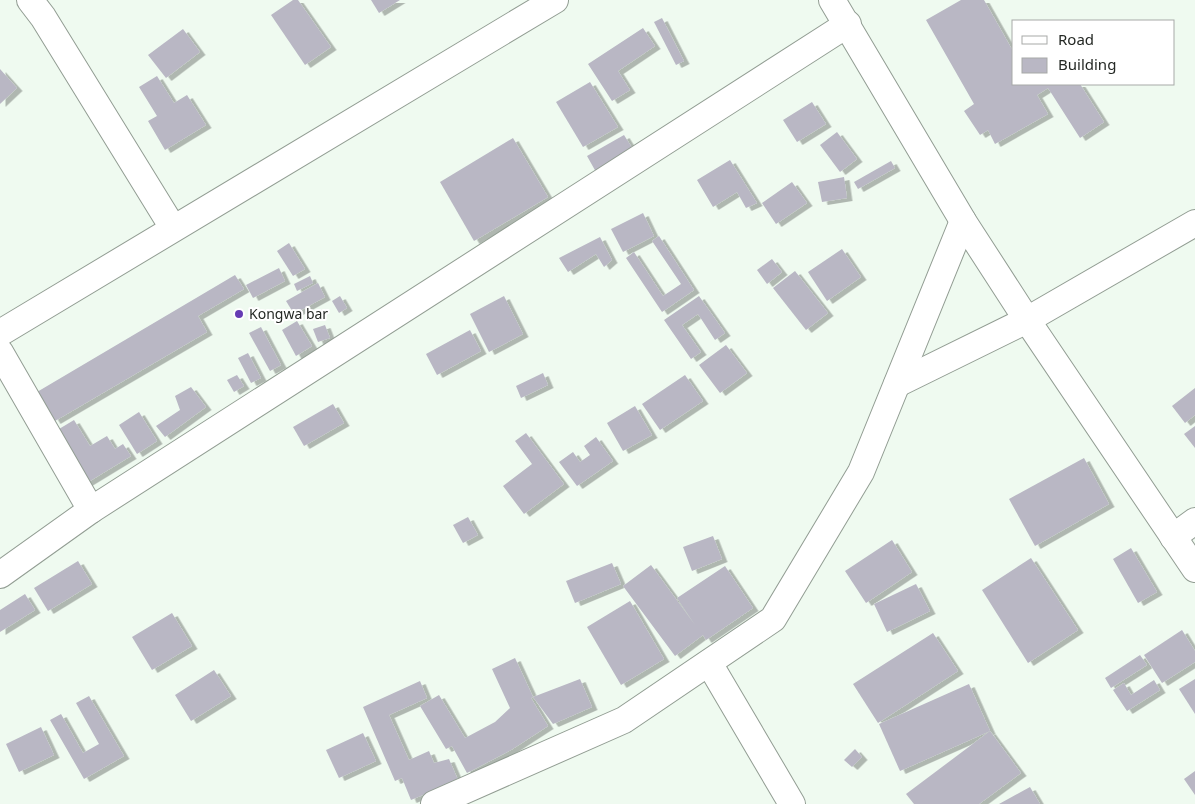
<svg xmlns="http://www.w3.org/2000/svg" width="1195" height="804" viewBox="0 0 1195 804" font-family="'Noto Sans',sans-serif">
<defs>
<filter id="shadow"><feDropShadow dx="5.5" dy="3" stdDeviation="0" flood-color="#0004"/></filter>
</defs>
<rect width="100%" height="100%" fill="#effaf0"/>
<g fill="#b9b7c4" filter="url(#shadow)">
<path d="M293,0H298L331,47L305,65L271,15Z"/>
<path d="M371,0H400L379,13Z"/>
<path d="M961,0H984L1014,53V84H1080L1104,122L1080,138L1048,88L1037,95L1048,114L995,144L988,130L980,135L964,111L974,104L926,20Z"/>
<path d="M662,18L684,61L676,65L654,22Z"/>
<path d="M643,28L655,46L618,71L630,90L612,101L588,64Z"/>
<path d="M183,29L200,52L166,78L148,55Z"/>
<path d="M0,69L17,88L0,104Z"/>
<path d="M157,76L174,103L187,95L206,125L165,150L148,121L157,116L139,87Z"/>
<path d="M590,82L618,127L583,147L556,102Z"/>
<path d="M812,102L826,124L797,142L783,120Z"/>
<path d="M837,132L857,159L840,172L820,145Z"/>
<path d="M624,135L634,151L596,172L587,156Z"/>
<path d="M513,138L548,197L474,241L440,182Z"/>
<path d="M730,160L757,203L746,208L737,192L713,207L697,180Z"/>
<path d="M891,161L895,168L858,189L854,182Z"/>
<path d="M844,177L847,198L822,202L818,182Z"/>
<path d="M792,182L807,203L776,224L762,203Z"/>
<path d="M643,213L654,236L623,252L611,229Z"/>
<path d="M659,236L694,290L662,312L626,258L634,252L663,296L681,284L652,241Z"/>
<path d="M600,237L612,260L604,267L596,254L568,272L559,258Z"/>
<path d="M289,243L305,269L293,276L277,251Z"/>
<path d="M842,249L861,277L827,301L808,272Z"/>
<path d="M772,259L782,272L767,284L757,270Z"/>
<path d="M279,268L285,281L253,298L246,285Z"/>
<path d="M795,271L828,313L806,330L773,288Z"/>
<path d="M235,275L244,289L198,316L207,332L55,421L37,392Z"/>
<path d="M310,276L313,283L297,291L294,284Z"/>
<path d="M318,283L325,297L294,314L286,301Z"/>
<path d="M340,296L347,308L339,313L332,301Z"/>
<path d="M504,296L523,334L489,352L470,314Z"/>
<path d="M699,296L725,333L715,340L698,314L682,325L701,352L691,359L664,320Z"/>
<path d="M297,321L312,346L296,356L282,330Z"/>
<path d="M325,325L330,338L318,342L313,329Z"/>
<path d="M261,327L281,365L270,371L249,333Z"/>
<path d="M470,330L481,351L437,375L426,354Z"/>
<path d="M726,345L747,373L720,393L699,365Z"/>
<path d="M248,353L261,378L251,383L238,358Z"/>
<path d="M543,373L548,385L521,398L516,386Z"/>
<path d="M237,375L244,386L234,392L227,380Z"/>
<path d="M685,375L703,401L660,430L642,404Z"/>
<path d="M191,387L206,407L165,437L156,426L180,410L175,396Z"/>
<path d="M1195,388V415L1185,423L1172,406Z"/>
<path d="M333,404L344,423L304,446L293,427Z"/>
<path d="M635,406L652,435L623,451L607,423Z"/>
<path d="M139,412L157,441L137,454L119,425Z"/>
<path d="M74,420L90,446L107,436L115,449L123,444L131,456L85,484L54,432Z"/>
<path d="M1195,426V448L1184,434Z"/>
<path d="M526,433L564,484L524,514L503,486L532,464L515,441Z"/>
<path d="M596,437L613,461L577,486L559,462L573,452L580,462L590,455L584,446Z"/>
<path d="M1084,458L1109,504L1035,546L1009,499Z"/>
<path d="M468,517L478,535L463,543L453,525Z"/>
<path d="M713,536L722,559L692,571L683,547Z"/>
<path d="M892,540L912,572L866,603L845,571Z"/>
<path d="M1131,548L1157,592L1138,603L1113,559Z"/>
<path d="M1031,558L1078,630L1028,663L982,590Z"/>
<path d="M78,561L92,584L48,611L34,588Z"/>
<path d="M612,563L621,584L575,603L566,581Z"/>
<path d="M651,565L695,625L677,598L725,566L753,608L706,640L703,635L675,656L623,586Z"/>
<path d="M916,584L930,611L887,632L874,604Z"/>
<path d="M25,594L35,610L0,632V610Z"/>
<path d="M630,601L664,659L621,685L587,627Z"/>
<path d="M172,613L192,646L152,670L132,637Z"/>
<path d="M1182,630L1195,651V662L1162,683L1144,655Z"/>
<path d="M933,633L958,671L878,723L853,684Z"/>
<path d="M1140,655L1147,665L1111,688L1105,678Z"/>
<path d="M515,658L533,697L531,698L548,726L511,750L467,773L452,746L446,749L420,706L439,695L465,738L495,722L510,708L492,669Z"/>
<path d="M214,670L231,696L191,721L175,695Z"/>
<path d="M580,679L592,707L553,724L533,697Z"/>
<path d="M1195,679V714L1179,689Z"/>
<path d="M1154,680L1160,690L1127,711L1113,690L1124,683L1131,695Z"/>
<path d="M420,681L427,698L389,715L409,760L429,751L434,763L449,759L458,780L411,800L402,778L395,781L363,707Z"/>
<path d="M969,684L990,731L900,771L879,724Z"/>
<path d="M89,696L124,756L84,779L50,720L61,714L83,753L99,744L76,703Z"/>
<path d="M41,727L54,755L19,772L6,744Z"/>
<path d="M990,731L1021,773L979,804H914L906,794Z"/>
<path d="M363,733L376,761L339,778L326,750Z"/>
<path d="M855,749L862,757L852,767L844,760Z"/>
<path d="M1195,771V795L1184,779Z"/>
<path d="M1030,787L1040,804H999Z"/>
</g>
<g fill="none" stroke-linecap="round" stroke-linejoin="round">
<g stroke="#929d93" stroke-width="28">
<g id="minor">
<path d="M30,0L43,17L173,228"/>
<path d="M832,0L963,221L1027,320L1195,569"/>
<path d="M0,333L555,0"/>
<path d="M0,352L91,510L848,24"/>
<path d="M897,384L1027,320L1195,223"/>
<path d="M1173,537L1195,521"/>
<path d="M0,575L91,510"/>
<path d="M709,663L792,804"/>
<path d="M434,804L624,720L773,619L861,472L963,221"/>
</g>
</g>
<use href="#minor" stroke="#fff" stroke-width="26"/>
</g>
<circle fill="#663cb4" stroke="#fff" stroke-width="2" cx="239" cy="314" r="5"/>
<g text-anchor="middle" stroke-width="4" stroke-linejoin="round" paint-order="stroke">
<g font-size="14" fill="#242824" stroke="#fff" text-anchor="start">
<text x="249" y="319">Kongwa bar</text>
</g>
</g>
<rect x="1012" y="20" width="162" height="65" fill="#ffffff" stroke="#a7a9a7"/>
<rect x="1022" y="36" width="25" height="8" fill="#ffffff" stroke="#a7a9a7"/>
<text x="1058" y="45" font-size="15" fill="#242824">Road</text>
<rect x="1022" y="58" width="25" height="15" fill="#b9b7c4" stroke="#a7a9a7"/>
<text x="1058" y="70" font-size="15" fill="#242824">Building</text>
</svg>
